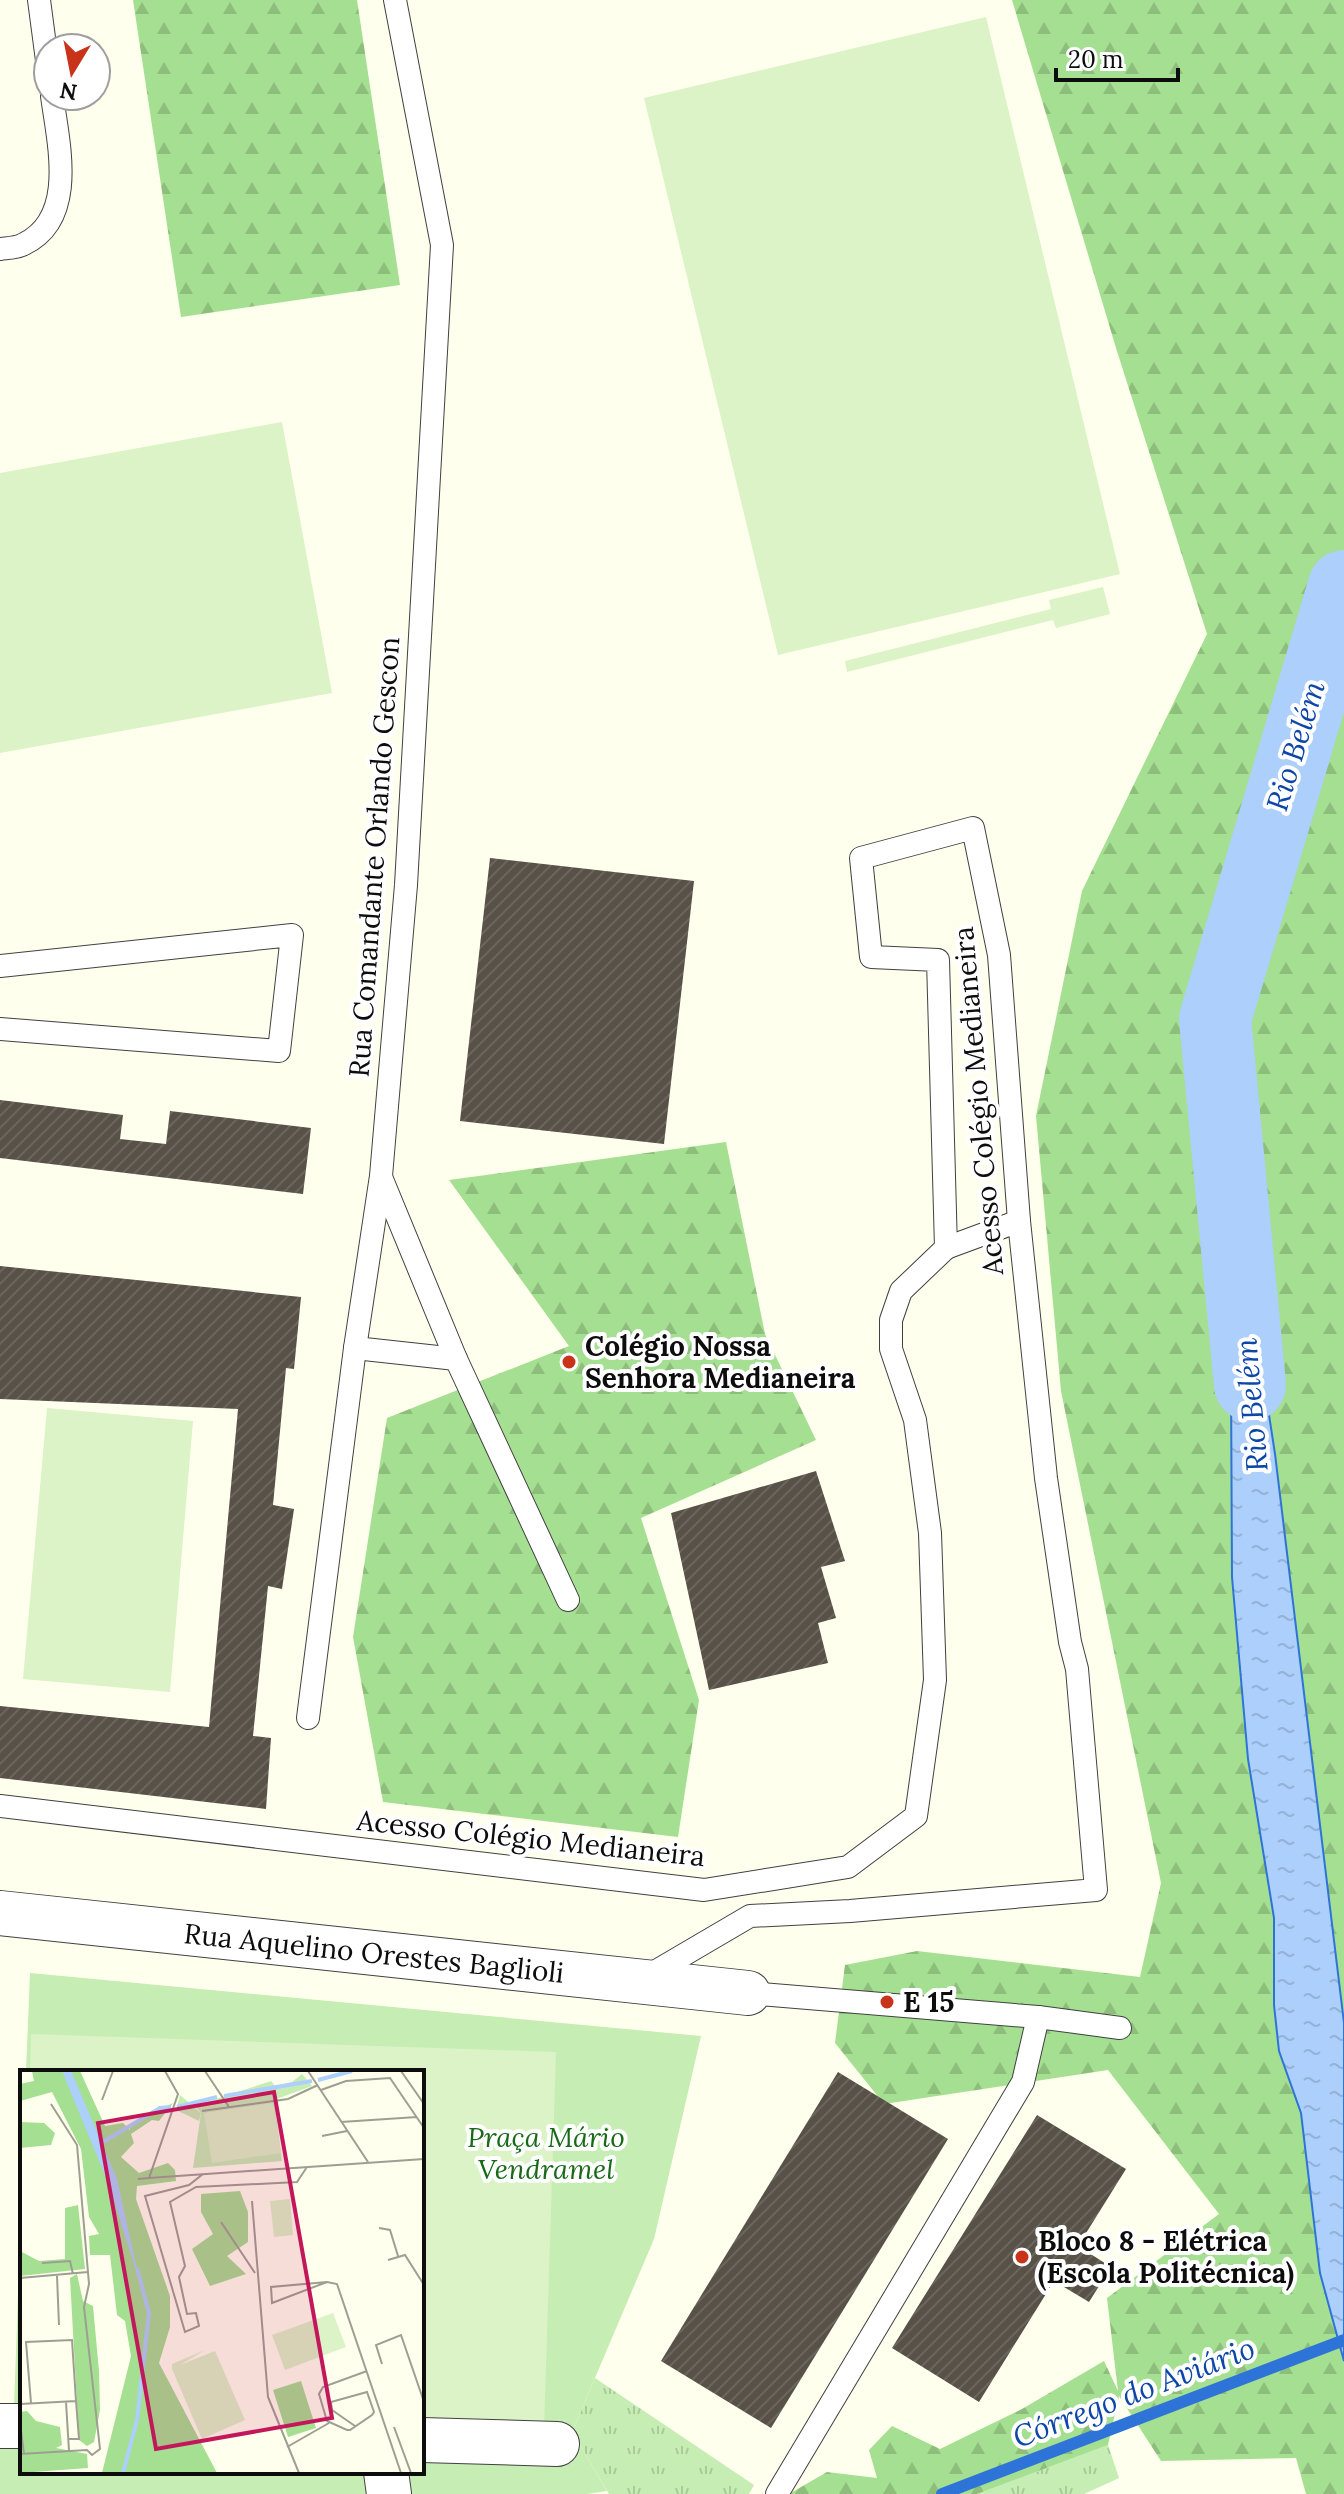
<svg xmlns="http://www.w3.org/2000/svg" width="1344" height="2494" viewBox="0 0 1344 2494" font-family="Lora,serif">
<defs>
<pattern id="grass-tufts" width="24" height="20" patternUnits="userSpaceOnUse" patternTransform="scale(2)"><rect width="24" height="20" fill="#c6edb3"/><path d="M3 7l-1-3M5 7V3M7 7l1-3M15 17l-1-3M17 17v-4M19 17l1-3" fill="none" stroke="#a9ca99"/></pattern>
<pattern id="forest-firs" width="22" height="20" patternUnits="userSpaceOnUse" patternTransform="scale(2)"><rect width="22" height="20" fill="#a5df91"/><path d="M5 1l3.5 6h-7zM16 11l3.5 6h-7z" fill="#8dbe7c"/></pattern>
<pattern id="water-ripples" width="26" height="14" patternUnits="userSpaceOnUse" patternTransform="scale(2)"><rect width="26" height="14" fill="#adcffb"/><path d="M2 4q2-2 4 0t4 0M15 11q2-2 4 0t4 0" fill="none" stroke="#94b1d6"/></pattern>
<pattern id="building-hatch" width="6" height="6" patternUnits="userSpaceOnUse" patternTransform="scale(2)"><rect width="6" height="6" fill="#575148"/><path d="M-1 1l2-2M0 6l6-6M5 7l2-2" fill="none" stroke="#6a655e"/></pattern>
</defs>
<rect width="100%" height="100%" fill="#ffffed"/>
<g fill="url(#grass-tufts)">
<path d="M595,2378L754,2485L749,2494H609L572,2432Z"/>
<path d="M1108,2445L1119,2478L1084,2494H977Z"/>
</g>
<g fill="url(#forest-firs)">
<path d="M133,0H357L400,285L181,317Z"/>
<path d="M1012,0H1344V2494H1306L1296,2458L1161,2461L1119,2396L1108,2445L977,2494H789L827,2472L877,2478L869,2450L892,2426L940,2449L1022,2409L1104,2361L1118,2391L1107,2298L1219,2214L1108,2070L884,2104L835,2043L845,1965L917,1951L1140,1977L1161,1883L1061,1391L1036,1116L1082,891L1207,634L1116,348Z"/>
<path d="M726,1142L765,1334L816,1440L641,1518L699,1700L678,1837L383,1802L353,1637L387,1418L569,1346L449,1180Z"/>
</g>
<path fill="#c6edb3" d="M30,1973L701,2036L654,2239L572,2432L607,2491L587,2494H0V2437L13,2435L22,2184V2472H422V2072H26Z"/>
<g fill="#dbf3c6">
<path d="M986,17L1120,574L778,655L644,98Z"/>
<path d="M282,422L332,693L0,753V473Z"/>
<path d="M1103,587L1110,614L1056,628L1053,620L847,672L845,661L1051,609L1049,600Z"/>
<path d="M47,1408L193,1421L170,1692L23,1679Z"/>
<path d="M31,2034L556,2052L544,2430L422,2426V2072H30Z"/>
</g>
<path fill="url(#water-ripples)" stroke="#2e74d8" stroke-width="2" d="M1244,1251L1275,1454L1344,2023V2361L1320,2273L1301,2113L1279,2051L1274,2005V1918L1248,1759L1232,1577L1231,1380Z"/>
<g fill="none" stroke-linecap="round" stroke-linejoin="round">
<path stroke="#2e74d8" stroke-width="12" d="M942,2494L1344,2340"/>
<path stroke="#adcffb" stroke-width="72" d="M1250,1385L1215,1019L1344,586"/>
</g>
<g fill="url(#building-hatch)">
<path d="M490,858L694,881L664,1144L460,1121Z"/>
<path d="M0,1100L123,1115L120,1139L166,1144L170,1111L311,1128L303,1194L0,1158Z"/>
<path d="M0,1266L301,1297L294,1369L286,1368L273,1505L294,1509L282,1589L268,1586L253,1736L271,1738L266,1809L0,1778V1706L209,1727L238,1409L0,1399Z"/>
<path d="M816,1471L845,1561L821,1567L836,1618L818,1623L828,1663L709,1690L671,1513Z"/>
<path d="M838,2072L948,2139L771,2428L661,2361Z"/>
<path d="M1037,2115L1126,2169L1078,2246L1111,2267L1089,2302L1054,2281L979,2402L892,2348Z"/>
</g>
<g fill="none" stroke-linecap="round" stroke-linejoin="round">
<g stroke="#404040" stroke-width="24">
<g id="service">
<path d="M39,0L48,68"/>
<path d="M0,249C7,248 18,248 24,244C78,218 58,142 52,96"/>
<path d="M0,966L292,935L279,1051L0,1029"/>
<path d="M381,1177L456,1359L568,1600"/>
<path d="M946,1248L1019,1221"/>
<path d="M355,1348L456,1359"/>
<path d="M308,1718L355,1348L381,1176L406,885L442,245L395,0"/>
<path d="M0,1806L704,1890L848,1867L916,1816L935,1680L930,1533L915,1420L891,1349V1320L901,1291L946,1248L938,960L871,957L861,858L973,828L999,955L1019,1221L1046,1478L1070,1642L1077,1669L1096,1890L850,1911L750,1916L646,1977"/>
<path d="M748,1993L1038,2017"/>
<path d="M777,2494L1023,2082L1038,2017L1120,2028"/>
</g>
</g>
<g stroke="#404040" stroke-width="46">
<g id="minor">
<path d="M0,1913L748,1993"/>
<path d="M0,2426H22"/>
<path d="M422,2440L557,2444"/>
<path d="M386,2472L389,2494"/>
</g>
</g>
<use href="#service" stroke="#fff" stroke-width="22"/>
<use href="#minor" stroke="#fff" stroke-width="44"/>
</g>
<g fill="#c93319" stroke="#fff" stroke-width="3">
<circle cx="569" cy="1362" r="8"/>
<circle cx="887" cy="2002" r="8"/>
<circle cx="1022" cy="2257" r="8"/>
</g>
<g text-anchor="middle" stroke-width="8" stroke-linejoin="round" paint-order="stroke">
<g font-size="28" fill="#0d0d0d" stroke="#fff">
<text transform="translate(374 857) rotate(-86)" y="10">Rua Comandante Orlando Gescon</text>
<text transform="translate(978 1101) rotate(-95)" y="10">Acesso Colégio Medianeira</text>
<text transform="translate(531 1838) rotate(6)" y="10">Acesso Colégio Medianeira</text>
<text transform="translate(374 1953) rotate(6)" y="10">Rua Aquelino Orestes Baglioli</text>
</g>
<g font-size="28" font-weight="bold" fill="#0d0d0d" stroke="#fff" text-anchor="start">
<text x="585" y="1356">Colégio Nossa<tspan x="585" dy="32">Senhora Medianeira</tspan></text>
<text x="903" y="2012">E 15</text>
<text x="1038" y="2251">Bloco 8 - Elétrica<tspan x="1038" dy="32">(Escola Politécnica)</tspan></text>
</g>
<g font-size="28" font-style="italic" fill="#196a18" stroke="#fff">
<text x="546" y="2147">Praça Mário<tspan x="546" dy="32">Vendramel</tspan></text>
</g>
<g font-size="30" font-style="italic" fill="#0c46a9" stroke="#fff">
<text transform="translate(1296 746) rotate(-73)" y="10">Rio Belém</text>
<text transform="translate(1252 1405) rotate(-95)" y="10">Rio Belém</text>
<text transform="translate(1134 2393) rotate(-21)" y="10">Córrego do Aviário</text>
</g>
</g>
<g transform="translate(20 2070)">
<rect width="404" height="404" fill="#ffffed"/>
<path d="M160,25L181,43L179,51L156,40Z" fill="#c6edb3"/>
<path d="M12,1H60L85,56L103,53L110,60V54L153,33L139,51L132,50L111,64L114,73L101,87L119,103L148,93L155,100L156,111L117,116L116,129L150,226V257L139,293L197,403H82L111,286L105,251L97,245L90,185H70L69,166L79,164L69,147L61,79L32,22L0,31V14L14,11ZM0,52L24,53L35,63L31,75L0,78ZM220,121L228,142V172L207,186L226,204L190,216L172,179L193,164L181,142V124ZM58,135L65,199L0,206V181L19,191L45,189V138ZM57,204L63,231L73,236L79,301L80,340L74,372L67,376L59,370L50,208ZM281,311L296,358L268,367L253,320ZM7,341L16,351L40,357L42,375L36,378L67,384L68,398L0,403V342Z" fill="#a5df91"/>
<path d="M282,4L292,16L254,30L262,91L173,98L181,43L175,36L251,11L256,17L272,12Z" fill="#c6edb3"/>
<path d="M253,33L261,83L192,93L184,43ZM270,129L273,165L254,167L250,131ZM313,243L326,277L265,300L252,265ZM185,280L160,295L195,281L225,350L182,369L152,299V294Z" fill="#dbf3c6"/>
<path d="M42,1H51L97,109L120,213L89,115Z" fill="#adcffb"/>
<path fill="none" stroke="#adcffb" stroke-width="4" d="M298,10L332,1M204,26L292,11M157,37L197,27M83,72L140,38L151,37M103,403L117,350L129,243L117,198"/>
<path fill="none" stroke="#9e9e93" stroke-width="2" d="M185,1L209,37M288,1L348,92M381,1L404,34M301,20L326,11L370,8L404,58M82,30L93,1M182,41L268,29L298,15M321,52L397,47M302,66L327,61M183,104L169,115L125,126L165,262L179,256L176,243L167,244L159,207L165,196L150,132L176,117L277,112L287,97M129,108L404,89M118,109L129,108L158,24L145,1M232,131L248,327L279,403M201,152L235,203M359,158L370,160L378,186M368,190L385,185L404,215M22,193L50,191L53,204M37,206L39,255M0,208L68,202M307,212L252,233L251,217L307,212L317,214L381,403M362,294L356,275L381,265L404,332M46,332L49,381M0,334L56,331L52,270L6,272L11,333M0,352L4,384M335,356L312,340L311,332L347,322L354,342L352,345L330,360H327L307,351L299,324L303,317L347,301M374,357L391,403M49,369H59L56,331M267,377L309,353M0,384L67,380L72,385L80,379L64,237L69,214L57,75L31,34"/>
<path fill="#c2185b" fill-opacity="0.15" stroke="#c2185b" stroke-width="4" d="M254,22L312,348L136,379L78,53Z"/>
<rect width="404" height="404" fill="none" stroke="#0d0d0d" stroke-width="4"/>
</g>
<g transform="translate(72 72) rotate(190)"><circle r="38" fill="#ffffff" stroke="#9e9e9e" stroke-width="2"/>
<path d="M0-6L14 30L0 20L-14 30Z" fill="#c93319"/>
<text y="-12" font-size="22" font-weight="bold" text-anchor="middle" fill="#0d0d0d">N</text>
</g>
<path d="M1056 68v12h122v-12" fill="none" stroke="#0d0d0d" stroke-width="4"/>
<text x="1068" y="68" font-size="24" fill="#0d0d0d" stroke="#ffffff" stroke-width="6" paint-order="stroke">20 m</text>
</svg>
